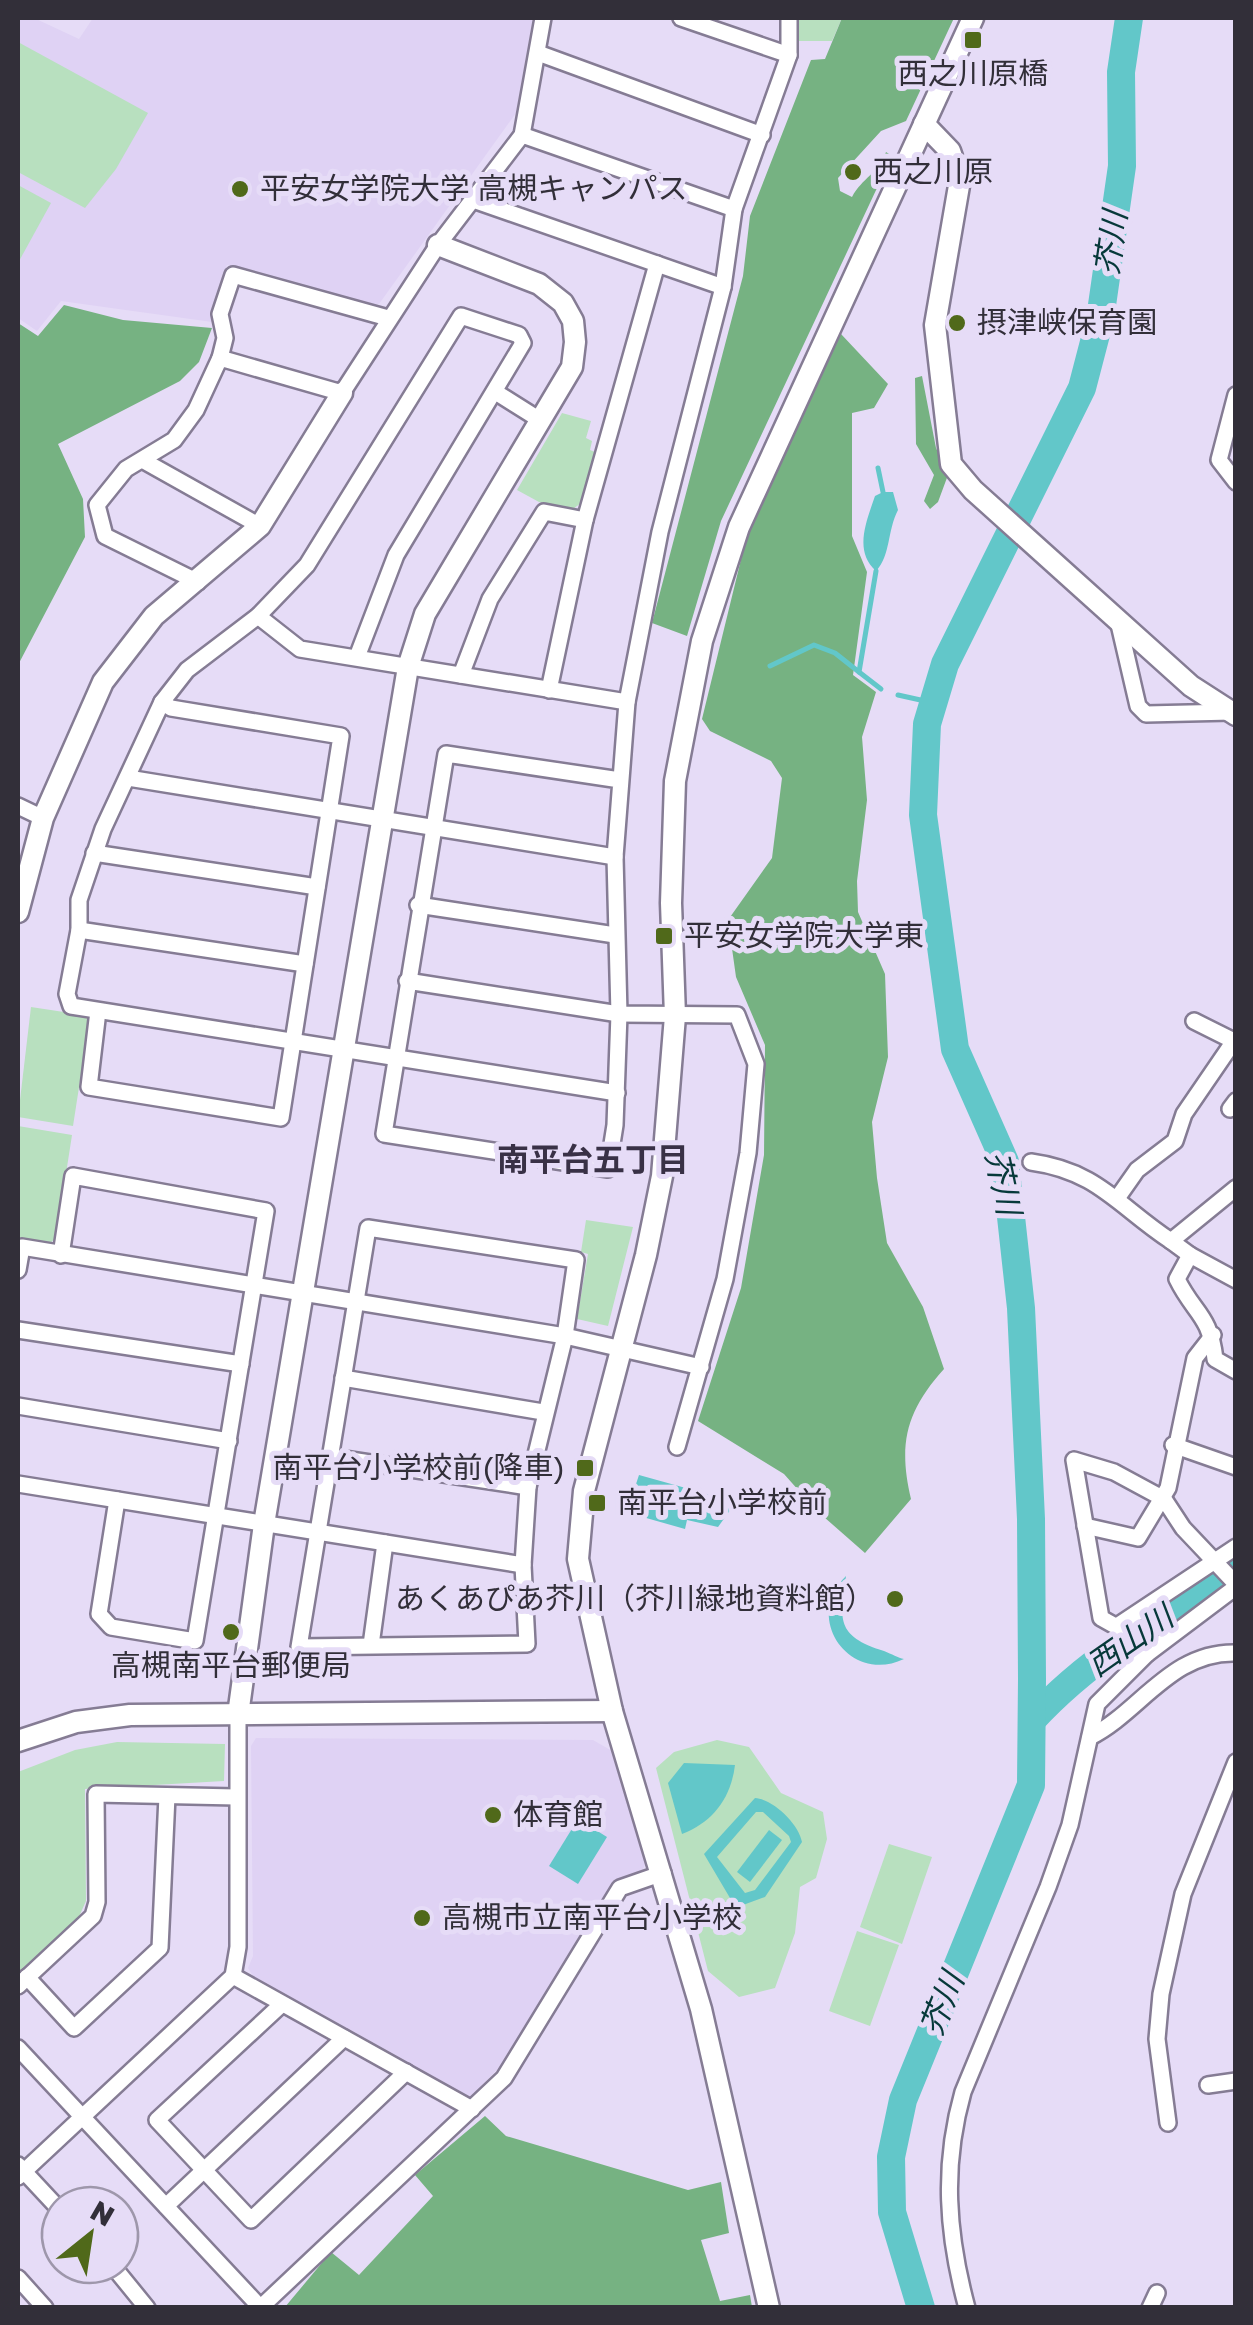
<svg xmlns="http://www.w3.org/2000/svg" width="1253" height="2325" viewBox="0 0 1253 2325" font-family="'Golos Text','Noto Sans JP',sans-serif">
<rect width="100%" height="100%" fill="#e6dcf7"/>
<g fill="#dfd2f4">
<path d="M18,18H34L79,39L93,18H533L516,113L379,304L371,306L227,265L211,311L212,322L61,301L37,331L18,318Z"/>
<path d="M256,1738L593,1740L612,1751L646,1863L642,1871L614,1880L508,2059L468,2099L253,1976L248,1968L253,1956L251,1746Z"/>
</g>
<g fill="#b8e0bf">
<path d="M798,18H842L832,41H799Z"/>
<path d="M18,42L148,113L116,169L85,208L18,172Z"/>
<path d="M18,185L51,203L18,263Z"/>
<path d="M562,413L591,421L586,438L592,441L590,450L595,452L581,503L573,509L539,502L517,490Z"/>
<path d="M31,1007L90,1016L73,1126L18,1117Z"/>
<path d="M18,1126L72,1135L56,1238L48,1245L18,1239Z"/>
<path d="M586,1220L633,1227L608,1326L577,1319L588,1254L581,1252Z"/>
<path d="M717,1740L749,1747L781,1793L823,1812L827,1839L816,1878L800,1887L795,1933L775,1988L739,1997L708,1971L656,1768L674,1752Z"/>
<path d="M117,1742L225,1744L224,1781L85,1789L86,1901L77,1921L18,1974V1772L75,1750Z"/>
<path d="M889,1844L932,1857L902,1944L860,1927Z"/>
<path d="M857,1931L899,1945L870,2026L829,2011Z"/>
</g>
<g fill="#76b282">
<path d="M842,18H954L906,121L881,131L838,178L840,191L852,197C862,178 879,173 886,152L892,156L721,521L687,636L652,623L743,276L750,216L811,60L825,59Z"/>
<path d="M64,305L123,320L212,328L199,362L180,381L58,444L83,499L85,537L18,665V323L38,336Z"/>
<path d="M841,334L888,384L874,408L852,413V536L867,572L853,675L876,692L862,737L867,800L857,881L858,912L885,974L888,1057L872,1122L877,1178L887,1243L923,1307L944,1369C906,1411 898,1444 911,1499L865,1553L816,1510L784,1474L698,1421L741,1288L764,1155L765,1045L736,977L728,920L772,858L782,778L771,761L710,731L702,719L747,535Z"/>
<path d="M922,376L936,448L948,475L938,502L930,509L924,501L934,475L916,444L915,378Z"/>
<path d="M485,2116L506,2136L688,2190L721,2182L729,2233L701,2240L720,2301L750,2295L752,2307H285L331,2252L359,2275L433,2196L415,2175Z"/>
</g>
<g fill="#62c7c9" fill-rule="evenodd">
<path d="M883,492H893L898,510C887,531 891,555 876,571C853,551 867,520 875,496Z"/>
<path d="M639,1475L736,1502L718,1527L687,1520L685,1529L618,1510L620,1499L630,1502Z"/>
<path d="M846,1576C840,1619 835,1636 884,1651C892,1654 898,1658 904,1659C850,1685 802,1618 846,1576Z"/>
<path d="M684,1763L735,1765C731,1798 713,1822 682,1834L668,1783Z"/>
<path d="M755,1798C773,1799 799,1824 802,1842L765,1897L743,1905L730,1898L704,1854ZM756,1812H763L789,1836L791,1842L755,1890L745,1893L717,1857Z"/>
<path d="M578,1819L607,1837L578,1884L549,1866Z"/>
<path d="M769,1830L782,1840L750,1882L737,1872Z"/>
</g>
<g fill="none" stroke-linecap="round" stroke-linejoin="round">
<g stroke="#62c7c9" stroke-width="5">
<path d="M878,468L883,492"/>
<path d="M876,571L859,672L881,689"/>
<path d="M770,666L814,645L835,653L859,672"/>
<path d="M898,695L934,703"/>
</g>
<g stroke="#62c7c9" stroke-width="28">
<path d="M1032,1720C1090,1657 1163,1615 1236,1570"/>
<path d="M921,2308L892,2212L891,2157L903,2100L1031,1785L1032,1679L1031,1519L1021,1308L1005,1162L955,1049L923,815L927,724L945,664L1082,388L1100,319L1122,166L1121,72L1129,18"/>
</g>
<g stroke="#857c94" stroke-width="20">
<g id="minor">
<path d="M681,18L789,55"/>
<path d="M538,53L762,135"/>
<path d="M522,135L734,209"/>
<path d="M473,200L723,287"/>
<path d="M220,358L225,338L220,314L233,275L388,318"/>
<path d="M497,393L540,420"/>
<path d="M1236,395L1219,460L1236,482"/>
<path d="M144,461L260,526"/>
<path d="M198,582L105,536L97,505L126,469L174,440L196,410L220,358L342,393L438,245L522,135L543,18"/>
<path d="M258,616L300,649L627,702"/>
<path d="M1118,620L1138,706L1146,714L1232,712"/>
<path d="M357,657L396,555L523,343L519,335L461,316L307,565L258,616L187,670L162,702L103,829L79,900V930L67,994L71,1006L617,1093"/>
<path d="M461,675L490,599L544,512L585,520"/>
<path d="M549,690L585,520L657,264"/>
<path d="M128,778L615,857"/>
<path d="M620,780L446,754L384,1134L608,1169L615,1125L619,1014L615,857L627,702L660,532L723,287L734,209L789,55V18"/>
<path d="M18,806L43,818"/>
<path d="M94,853L317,887"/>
<path d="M418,905L615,935"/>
<path d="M79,930L305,964"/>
<path d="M407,981L619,1014L737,1015L756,1064L748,1153L725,1279L677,1447"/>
<path d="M98,1011L89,1087L281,1118L341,736L171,708L162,702"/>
<path d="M1194,1021L1236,1042"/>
<path d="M1230,1109L1236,1101"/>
<path d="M1031,1162C1098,1171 1119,1207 1171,1241"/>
<path d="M1236,1188L1171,1241L1190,1255L1177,1279C1194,1314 1210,1314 1215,1359L1236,1371"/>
<path d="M1118,1197L1137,1170L1175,1141L1184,1114L1234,1041"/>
<path d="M368,1228L576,1260L565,1336L528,1487L523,1565L527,1644L299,1647Z"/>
<path d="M61,1255L73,1176L266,1211L195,1641L111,1627L99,1614L117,1500"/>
<path d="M1190,1255L1236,1280"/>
<path d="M18,1270L22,1247L565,1336L701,1367"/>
<path d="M18,1330L241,1364"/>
<path d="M343,1378L543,1412"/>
<path d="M18,1406L229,1441"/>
<path d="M1173,1445L1236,1467"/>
<path d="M331,1457L528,1487"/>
<path d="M18,1484L523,1565"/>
<path d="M1085,1526L1138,1538L1168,1488L1195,1358L1213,1335"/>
<path d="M1117,1626L1236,1547"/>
<path d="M371,1645L385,1543"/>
<path d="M1147,1654L1126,1632L1101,1618L1074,1460L1114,1472L1164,1499L1183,1528L1236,1584"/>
<path d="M1090,1737C1140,1712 1171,1651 1236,1653"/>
<path d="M233,1976L472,2109"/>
<path d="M27,1977L74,2028L160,1948L167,1796"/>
<path d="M18,1986L93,1916L97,1902L96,1794L236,1797"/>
<path d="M282,2004L157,2120L251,2220L406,2072"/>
<path d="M18,2048L260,2307"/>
<path d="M1208,2085L1236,2081"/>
<path d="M1168,2123L1157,2039L1161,1994L1183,1894L1236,1762"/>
<path d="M18,2165L60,2210"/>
<path d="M18,2177L233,1976L238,1947V1715"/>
<path d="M166,2206L344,2038"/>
<path d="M112,2265L147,2308"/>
<path d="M18,2278L45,2308"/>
<path d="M260,2308L504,2078L620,1888L663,1873"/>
<path d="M967,2308C947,2234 942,2166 963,2092L1048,1887L1070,1825L1097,1704L1147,1654L1236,1587"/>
<path d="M1150,2308L1157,2293"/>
</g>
</g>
<g stroke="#857c94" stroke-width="25">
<g id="tertiary">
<path d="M924,124L950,151L960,180L935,325L951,464L973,490L1191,686L1236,715"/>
<path d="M18,912L43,818L103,682L154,616L260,526L342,393"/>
<path d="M238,1715L264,1524L408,667L425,614L572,367L575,342L573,321L563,303L539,284L438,245"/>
<path d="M18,1741L76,1722L130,1715L612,1711"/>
<path d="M769,2308L701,2009L612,1711L578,1559L584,1491L646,1255L662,1176L675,1016L671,903L675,781L702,641L739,527L973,18"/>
</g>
</g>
<use href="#minor" stroke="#fff" stroke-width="15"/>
<use href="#tertiary" stroke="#fff" stroke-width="20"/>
</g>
<g fill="#50691a" stroke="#e6dcf7" stroke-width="4">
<rect x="963" y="30" width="20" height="20" rx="5"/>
<circle cx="853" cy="172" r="10"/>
<circle cx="240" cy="189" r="10"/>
<circle cx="957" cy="323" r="10"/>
<rect x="654" y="926" width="20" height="20" rx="5"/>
<rect x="575" y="1458" width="20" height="20" rx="5"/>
<rect x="587" y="1493" width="20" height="20" rx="5"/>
<circle cx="895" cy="1599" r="10"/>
<circle cx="231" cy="1632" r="10"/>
<circle cx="493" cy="1815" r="10"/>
<circle cx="422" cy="1918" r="10"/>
</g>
<g text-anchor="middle" stroke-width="10" stroke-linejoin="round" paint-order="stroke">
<g font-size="30" fill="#322f39" stroke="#e6dcf7" text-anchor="start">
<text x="973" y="84" text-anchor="middle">西之川原橋</text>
<text x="873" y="182">西之川原</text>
<text x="260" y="199">平安女学院大学 高槻キャンパス</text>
<text x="977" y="333">摂津峡保育園</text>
<text x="684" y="946">平安女学院大学東</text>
<text x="565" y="1478" text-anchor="end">南平台小学校前(降車)</text>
<text x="617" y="1513">南平台小学校前</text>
<text x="875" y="1609" text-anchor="end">あくあぴあ芥川（芥川緑地資料館）</text>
<text x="231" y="1676" text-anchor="middle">高槻南平台郵便局</text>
<text x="513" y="1825">体育館</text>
<text x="442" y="1928">高槻市立南平台小学校</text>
</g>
<g font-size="32" font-style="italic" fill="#07393a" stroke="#e6dcf7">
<text transform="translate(1111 243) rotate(-82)" y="11">芥川</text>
<text transform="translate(1003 1183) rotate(78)" y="11">芥川</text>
<text transform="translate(1130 1641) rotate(-35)" y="11">西山川</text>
<text transform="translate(942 2004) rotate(-68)" y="11">芥川</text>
</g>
<g font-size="32" font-weight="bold" fill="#393146" stroke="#e6dcf7">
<text x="593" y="1171">南平台五丁目</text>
</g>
</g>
<rect width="1253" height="2325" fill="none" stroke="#322f39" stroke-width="40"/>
<g transform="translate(90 2235) rotate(30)"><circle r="48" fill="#e6dcf7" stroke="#9e97ab" stroke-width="2.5"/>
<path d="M0-8L18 38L0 25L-18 38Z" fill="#50691a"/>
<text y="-15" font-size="28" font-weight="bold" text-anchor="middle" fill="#322f39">N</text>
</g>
</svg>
